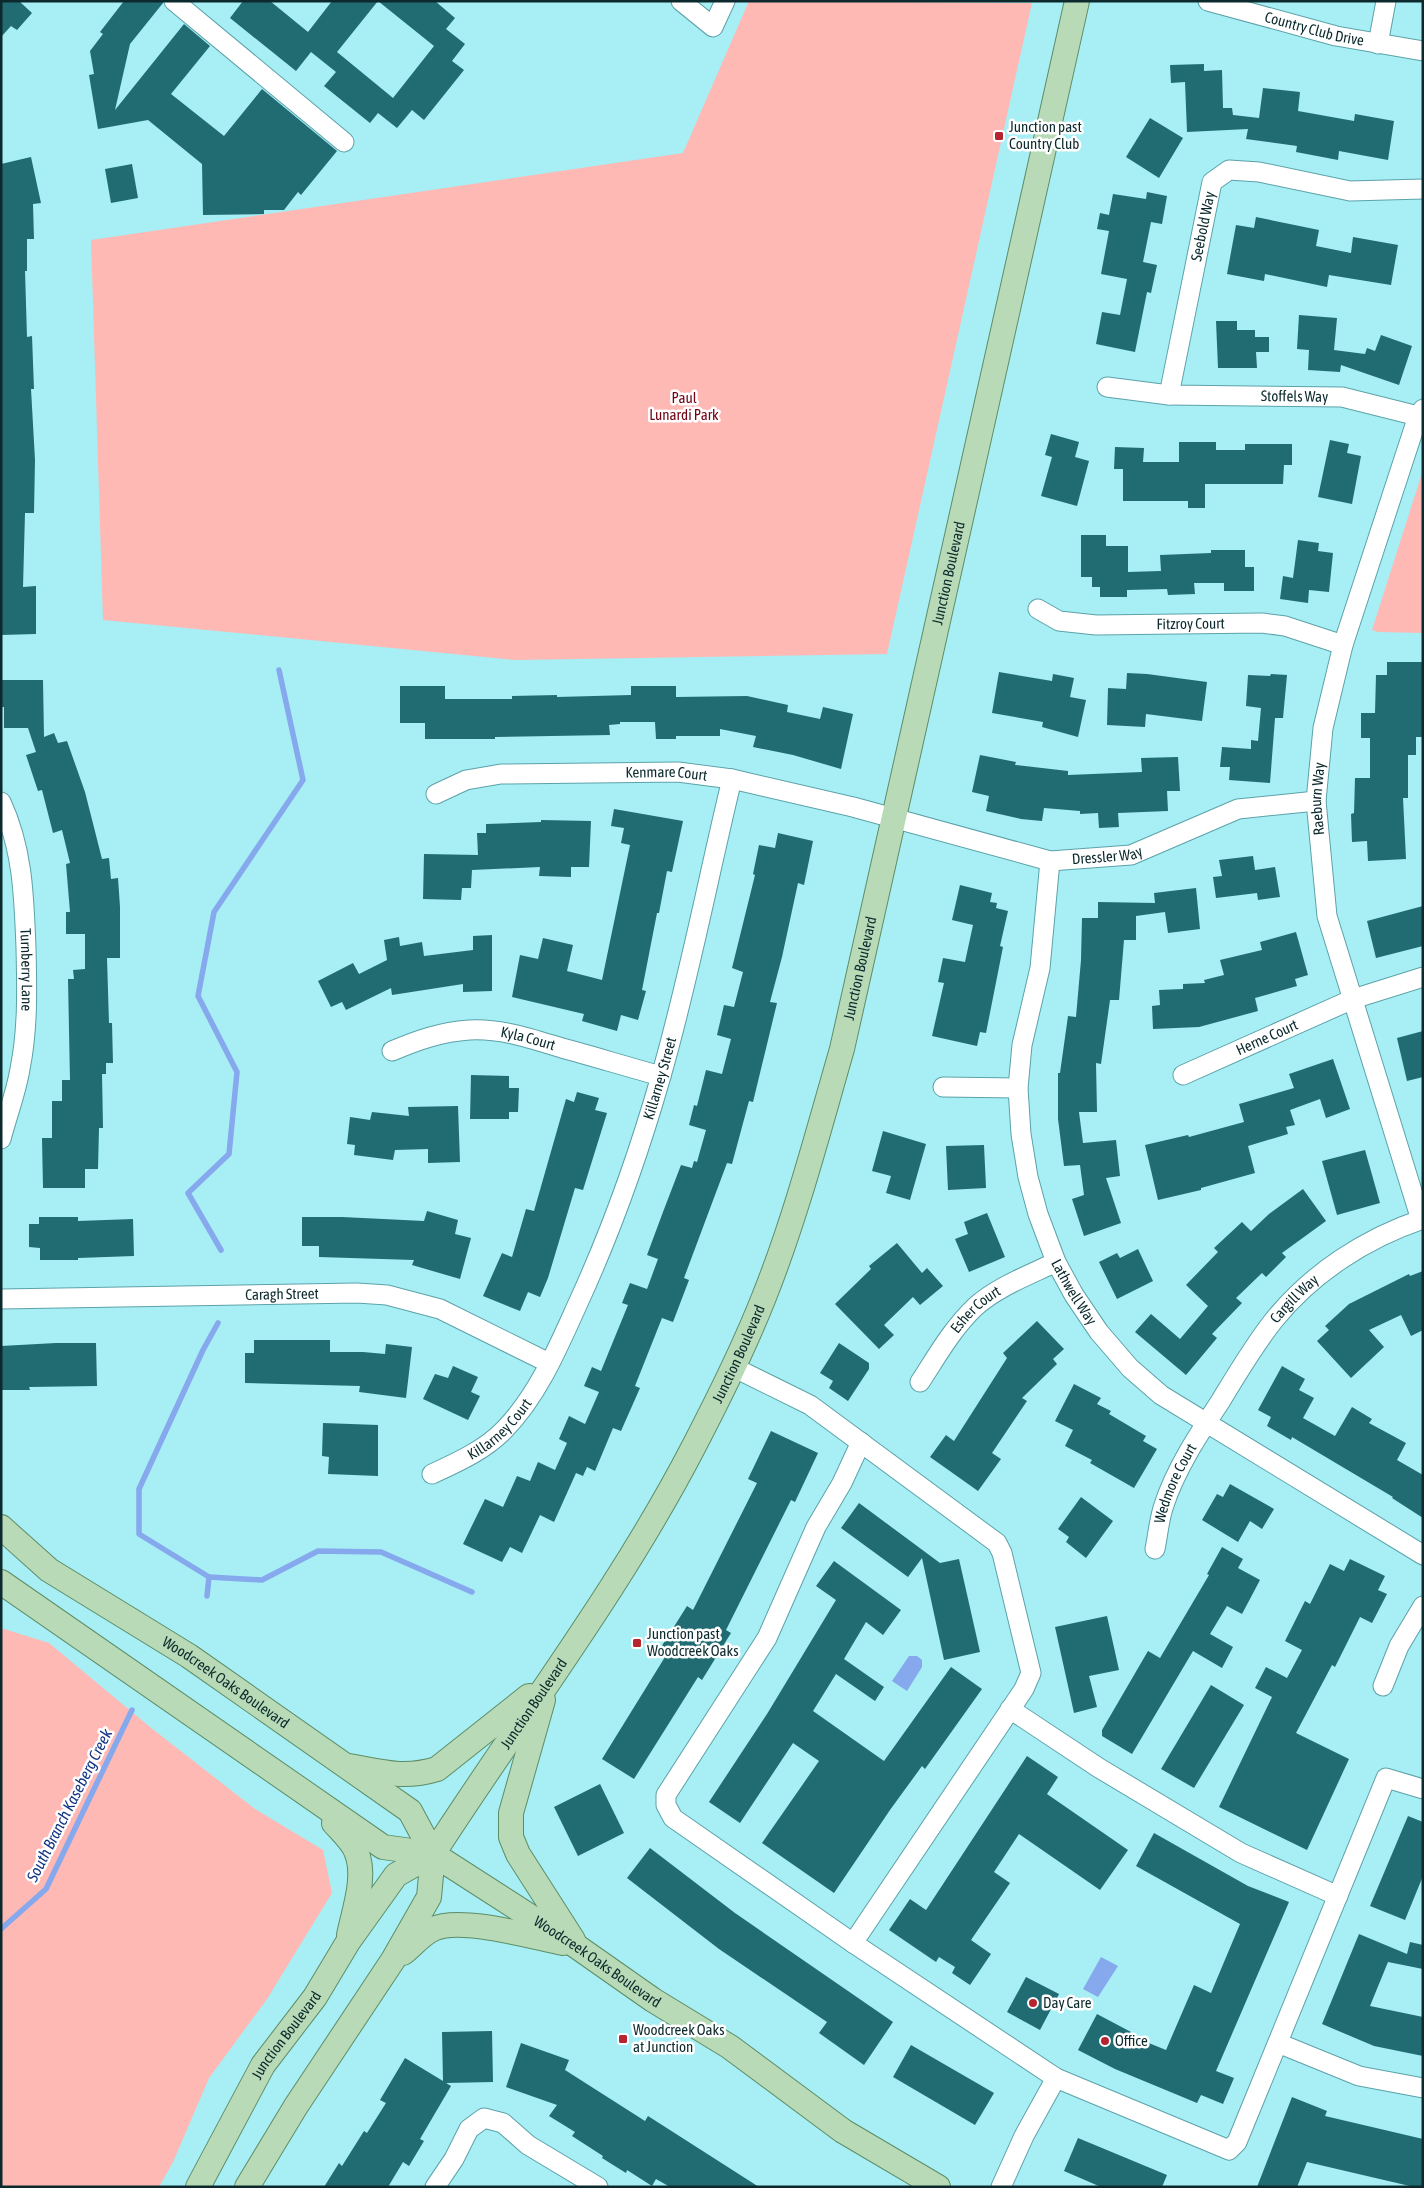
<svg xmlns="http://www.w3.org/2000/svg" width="1424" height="2188" viewBox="0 0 1424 2188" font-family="'Asap Condensed',sans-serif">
<rect width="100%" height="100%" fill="#a7eef5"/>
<g fill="#ffb9b5">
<path d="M749,1L1032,3L887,654L516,660L103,620L91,240L683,153Z"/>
<path d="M1423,470V633L1378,632L1372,630Z"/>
<path d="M1,1628L49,1643L150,1727L255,1809L323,1850L332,1893L267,1999L209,2078L173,2162L159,2187H1Z"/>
</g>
<g fill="#86a8ed">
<path d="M909,1656H917L922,1660V1667L907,1691L892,1681Z"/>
<path d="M1101,1957L1118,1966L1098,1997L1083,1989Z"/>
</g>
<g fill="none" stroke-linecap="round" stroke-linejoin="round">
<g stroke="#86a8ed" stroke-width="5.5">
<path d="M221,1250L188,1193L229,1154L237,1072L198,996L214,912L303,780L279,670"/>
<path d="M209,1577L262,1580L318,1551L381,1552L472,1592"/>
<path d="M207,1596L209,1577L139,1534V1489L203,1350L218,1323"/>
<path d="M1,1929L46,1889L132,1710"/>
</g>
</g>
<g fill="#216b72">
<path d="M1,1H19L32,13L17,30L11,26L1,37Z"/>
<path d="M124,1H163V3L130,44L115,110L184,24L210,46L171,94L224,136L262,89L337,151L301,195L298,192L284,210H264V214L203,215L202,164L148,120L98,129L89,75L94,74L90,51L103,34L100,32Z"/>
<path d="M243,1H270L308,32L332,1H378L337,52L393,98L434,46L378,1H435L455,18L446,29L465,44L452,61L464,70L424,120L412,110L397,128L378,113L370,123L324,86L336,72L311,52L296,71L230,18Z"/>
<path d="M1204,64V71L1222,70L1223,108H1232L1233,115L1259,118L1263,88L1300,92L1298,111L1354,121L1355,114L1394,121L1388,160L1339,151L1338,160L1296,152L1297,146L1246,139L1248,129L1187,132L1185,82L1171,83L1170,65Z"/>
<path d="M1150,118L1183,138L1159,178L1126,157Z"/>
<path d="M31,157L41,203L33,204L34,239H27V271H25L27,337L32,336L34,389H31L35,460L34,513H25L23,587L36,586V634L1,635V164Z"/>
<path d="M132,164L138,198L111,203L105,169Z"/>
<path d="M1147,192L1167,196L1162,224L1151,222L1143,262L1157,265L1151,293L1147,292L1135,352L1096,344L1102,312L1120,315L1127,279L1101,274L1109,231L1097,229L1100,213L1109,215L1113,194L1146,199Z"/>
<path d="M1256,217L1319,230L1316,246L1351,253L1353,237L1398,245L1391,285L1329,275L1327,287L1265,274L1264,281L1227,274L1236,225L1254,228Z"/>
<path d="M1299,315L1337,318L1334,350L1365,354L1367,348L1375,351L1381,335L1412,346L1399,385L1341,365L1340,372L1308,370L1309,350L1297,349Z"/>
<path d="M1216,321H1237V330H1255V337H1269V352H1256L1257,368H1218Z"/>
<path d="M1051,434L1079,442L1075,457L1089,461L1077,506L1041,496L1052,457L1045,455Z"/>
<path d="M1330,440L1349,444L1347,453L1361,456L1352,504L1318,497Z"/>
<path d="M1179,442H1216V450H1245V444H1292V465H1284L1283,484H1205V508H1188V501H1123V469H1114L1115,447L1144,448L1143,462H1179Z"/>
<path d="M1081,535H1106V546H1128V572L1161,571L1160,555L1211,553V550H1245V567H1254V591H1224V583H1194L1195,594L1168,595L1167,589L1127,590V597H1100V587H1092V577H1081Z"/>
<path d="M1298,540L1319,543L1318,551L1333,553L1329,592L1309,590L1308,603L1280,599L1283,576L1293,578Z"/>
<path d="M1387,662H1423L1422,737H1416V755H1408V798H1403L1406,859L1368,861L1367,841L1352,842L1351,814L1354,813L1355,778H1370V738H1361V713H1375L1376,675H1387Z"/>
<path d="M999,672L1052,681L1053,674L1074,678L1070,697L1086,700L1078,737L1042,727L1043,722L992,713Z"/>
<path d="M1127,673L1147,674L1207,682L1202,721L1146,714L1145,727L1107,725L1108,688L1126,689Z"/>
<path d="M1271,674L1287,675L1283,718H1275L1270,783L1229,780L1230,767H1220L1222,747L1251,749V740L1258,741L1261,708L1246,706L1248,675L1270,676Z"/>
<path d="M1,680H43L44,737L54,733L58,743L67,741L85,792L102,859L109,858L111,879L118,878L120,907V958H107L109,1023H112L113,1063H106V1074H102L103,1128H99L98,1169H85V1188H43L42,1138H52V1101H62V1080H70L68,979H74L73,970L85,969V934H66V912H70L66,864L70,863L62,830L53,833L42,790L38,791L26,755L36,752L28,728H4V707H1Z"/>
<path d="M400,686H445V699H512V696L557,695V697L631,695V686H676V697L747,696L788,705L787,712L820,719L823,707L853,714L841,769L793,755L753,747L756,736L720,729V736H676V739H656L655,722H620V724L609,725L610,735L495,737V739H425V723H400Z"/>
<path d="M980,755L1016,762L1015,765L1068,771V775L1142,772L1141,758L1178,757L1180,791H1167L1168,811L1118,813L1119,827L1099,828L1098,813L1080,814V811L1044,808L1042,821L1021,819L986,811L989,796L972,792Z"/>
<path d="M614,809L683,821L672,872L667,871L659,913H657L642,990L646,991L638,1020L621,1015L617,1031L582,1021L584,1014L512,997L520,955L538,959L543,938L573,945L567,971L602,980L630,845L621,843L624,828L611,826Z"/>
<path d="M541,820L591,821L589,867H571V877L539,876L540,867L472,870L471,888H462L461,900L423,899L424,854L478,855L477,833H486V824L541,822Z"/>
<path d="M778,833L813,841L804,885L798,883L782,957L770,1002L777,1003L753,1102L749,1101L732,1164L727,1163L684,1278L689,1280L673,1322L662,1318L635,1386L640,1388L621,1431L613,1428L595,1471L587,1467L583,1476L576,1473L554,1522L540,1515L522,1553L510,1547L502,1562L463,1544L485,1499L503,1507L517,1476L530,1481L538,1462L555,1470L567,1443L559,1439L569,1416L585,1424L599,1392L584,1386L592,1367L601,1371L628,1305L622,1303L630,1283L647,1289L658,1259L647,1255L663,1212L681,1165L692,1168L694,1161L697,1162L706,1130L689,1125L694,1105L697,1106L706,1070L722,1074L731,1039L717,1035L724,1005L734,1007L743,972L732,968L755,875L753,874L759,845L775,848Z"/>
<path d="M1253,856L1255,870L1275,867L1280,897L1258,900L1257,893L1216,898L1213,877L1222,876L1219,860Z"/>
<path d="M960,885L992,893L990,902L997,903L996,908L1008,911L1000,946L1003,947L986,1033L980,1032L977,1046L932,1036L944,983L938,982L943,958L965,962L973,925L952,920Z"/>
<path d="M1196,888L1200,929L1168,933L1165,912L1136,916V940H1124L1119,1000H1110L1101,1064L1096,1063L1097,1112H1079L1083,1143L1116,1140L1120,1176L1106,1178L1121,1223L1084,1236L1072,1199L1084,1195L1080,1165L1064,1166L1058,1119V1073H1060L1068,1016L1076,1017L1081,960L1082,918H1098V902L1155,903L1154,893Z"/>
<path d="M1423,906V946L1376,958L1367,921Z"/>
<path d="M1296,932L1308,975L1295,979L1297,986L1255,998L1258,1011L1199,1027L1153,1029L1152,1006L1160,1005L1159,990L1183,989V984L1205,983L1204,980L1224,975L1220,960L1262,950L1260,942Z"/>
<path d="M492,935V991L463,992V984L392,995L391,988L346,1010L342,1002L331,1007L318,981L353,963L359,974L387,960L384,940L399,937L400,946L422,942L424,956L473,950V936Z"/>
<path d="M1423,1031V1077L1407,1081L1397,1038Z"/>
<path d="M1333,1059L1350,1109L1326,1118L1320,1099L1290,1110L1295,1125L1286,1127L1288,1134L1248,1146L1255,1173L1201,1188V1190L1158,1200L1145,1145L1188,1135L1189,1137L1244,1122L1239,1104L1294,1088L1289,1074Z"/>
<path d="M471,1075L509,1076V1088H519L518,1112H509V1119H470Z"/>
<path d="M577,1092L599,1098L595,1110L607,1113L583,1190L575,1188L548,1278L540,1297L528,1292L520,1311L483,1296L502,1253L512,1257L526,1209L534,1211L566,1099L574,1102Z"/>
<path d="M458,1106L460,1162L428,1163V1149L395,1150L393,1160L354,1155L355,1145L347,1144L350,1117L370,1120L372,1112L409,1116L408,1107Z"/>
<path d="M883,1131L926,1144L910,1200L886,1193L891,1176L872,1171Z"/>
<path d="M984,1145L986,1188L948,1190L946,1146Z"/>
<path d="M1365,1150L1380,1203L1337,1215L1322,1161Z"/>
<path d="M1303,1189L1326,1221L1282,1253L1286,1257L1266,1277L1262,1273L1236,1298L1242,1303L1212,1334L1217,1338L1186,1375L1135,1332L1151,1314L1180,1339L1208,1306L1186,1285L1218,1252L1214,1248L1242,1222L1251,1231L1269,1214Z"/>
<path d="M427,1211L458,1220L455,1234L471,1238L460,1279L412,1265L414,1260L319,1257V1246H302V1217H342L424,1221Z"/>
<path d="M987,1213L1005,1257L969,1272L955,1239L968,1234L964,1222Z"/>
<path d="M39,1217H78V1221L133,1219L134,1256L78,1258V1260H40V1248L29,1247V1224H39Z"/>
<path d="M897,1243L922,1273L927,1268L943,1286L920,1305L913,1297L884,1325L894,1335L879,1349L835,1304L871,1269L869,1266Z"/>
<path d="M1138,1249L1153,1281L1117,1299L1099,1262L1117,1253L1120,1258Z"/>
<path d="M1423,1271V1330L1411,1336L1401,1315L1369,1330L1384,1347L1351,1378L1317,1341L1329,1330L1325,1326L1349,1304L1409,1274L1410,1276Z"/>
<path d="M1037,1321L1064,1349L1053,1359L1057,1364L1022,1398L1027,1401L992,1453L1001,1459L978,1491L930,1457L946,1435L954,1441L1007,1358L1003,1353Z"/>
<path d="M254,1340H330V1352H363L385,1354L386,1344L412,1347L406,1398L359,1392L360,1386L245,1383V1353H254Z"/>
<path d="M56,1343H96L97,1386L29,1387L30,1390H1V1346Z"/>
<path d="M839,1343L869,1363V1369L848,1401L829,1388L833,1381L820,1373Z"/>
<path d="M453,1366L478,1377L471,1392L480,1396L468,1420L423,1399L435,1374L448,1378Z"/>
<path d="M1282,1366L1305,1379L1299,1390L1314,1398L1303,1418L1335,1436L1352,1407L1372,1419L1369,1423L1406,1443L1397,1460L1423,1475V1518L1392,1498L1393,1497L1292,1437L1291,1440L1267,1426L1271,1417L1258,1410Z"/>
<path d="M1074,1384L1101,1398L1097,1404L1111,1411L1109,1414L1146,1436L1143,1441L1157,1449L1134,1488L1090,1463L1092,1460L1065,1446L1073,1430L1055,1421Z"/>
<path d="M323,1423L378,1425V1476L328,1474L329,1457L322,1456Z"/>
<path d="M771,1431L818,1453L795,1502L791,1500L726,1630L731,1633L702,1680L698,1677L634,1779L602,1759L665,1657L658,1652L687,1606L693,1610L757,1483L748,1479Z"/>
<path d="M1230,1484L1274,1509L1262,1529L1250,1521L1238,1542L1202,1520L1217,1494L1223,1497Z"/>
<path d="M1081,1497L1113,1521L1086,1558L1066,1542L1069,1537L1058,1529Z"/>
<path d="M859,1503L940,1563L959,1559L980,1652L944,1660L922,1558L908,1577L841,1528Z"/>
<path d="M1222,1547L1243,1559L1238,1568L1260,1580L1242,1614L1227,1606L1210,1634L1233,1647L1222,1668L1193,1651L1132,1754L1102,1736V1730L1148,1651L1160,1658L1209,1575L1207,1574Z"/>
<path d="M1350,1559L1385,1576L1378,1590L1387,1594L1372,1623L1360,1617L1335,1667L1332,1665L1296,1733L1349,1759L1307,1850L1219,1807L1272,1697L1255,1688L1266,1667L1287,1678L1302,1650L1285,1641L1305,1601L1310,1604L1330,1564L1344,1571Z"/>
<path d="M834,1561L901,1610L883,1635L866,1622L844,1659L884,1687L875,1701L836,1674L813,1711L884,1761L951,1667L982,1689L925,1769L922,1766L890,1810L834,1893L762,1843L819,1761L793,1743L740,1823L709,1802L767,1714L836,1600L816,1586Z"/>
<path d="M1107,1616L1119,1670L1089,1676L1097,1707L1074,1713L1055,1627Z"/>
<path d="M1211,1685L1244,1705L1194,1788L1161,1769Z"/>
<path d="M1027,1756L1058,1777L1047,1794L1128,1850L1100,1890L1019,1834L994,1872L1010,1883L971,1940L991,1954L970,1985L952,1973L955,1967L939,1957L936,1962L889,1930L910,1899L926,1910Z"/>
<path d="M600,1784L624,1833L578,1856L554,1807Z"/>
<path d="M1408,1816L1423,1822V1876L1405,1920L1370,1906Z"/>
<path d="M1154,1833L1248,1886L1289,1902L1216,2071L1234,2078L1223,2104L1201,2095L1197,2103L1115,2069L1078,2050L1097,2014L1131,2032L1129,2035L1166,2050L1194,1985L1211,1993L1240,1924L1136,1866Z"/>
<path d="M650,1848L735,1913L893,2022L864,2065L819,2033L827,2022L719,1949L627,1878Z"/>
<path d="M1359,1934L1407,1954L1410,1942L1423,1945V1969L1388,1962L1370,2006L1423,2017V2056L1374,2046L1322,2024Z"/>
<path d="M1026,1977L1059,1994L1040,2030L1007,2012Z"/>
<path d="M492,2031L493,2082L446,2083L451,2086L420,2139L424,2141L409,2166L403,2162L388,2187H324L339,2163L342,2166L364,2131L367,2133L386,2103L380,2100L405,2058L443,2081L442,2032Z"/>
<path d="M521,2043L569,2060L565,2070L645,2121L648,2116L759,2187H670L656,2179L652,2186L627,2170L626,2173L602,2158L603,2156L572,2136L575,2132L549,2116L557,2105L506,2087Z"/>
<path d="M911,2045L994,2093L975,2125L893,2077Z"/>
<path d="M1292,2097L1327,2111L1325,2116L1423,2139V2187H1414L1307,2162L1297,2187H1257Z"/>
<path d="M1078,2138L1167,2175L1162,2187H1101L1064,2171Z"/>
</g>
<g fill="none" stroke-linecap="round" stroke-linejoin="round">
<g stroke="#5ca2a9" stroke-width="21">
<g id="minor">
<path d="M174,1L344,142"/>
<path d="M681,1L713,27L725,1"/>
<path id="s1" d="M1208,1L1336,36L1423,51"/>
<path d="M1378,44L1386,1"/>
<path id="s2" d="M1107,387L1169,395L1342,397L1418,416"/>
<path id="s3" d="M1169,395L1212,182L1229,170L1259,172L1350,191L1423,189"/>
<path id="s4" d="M1038,609L1059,621L1096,625L1262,623L1285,626L1343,645"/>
<path id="s5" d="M436,794L466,780L501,774L678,772L732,779L853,807L1050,861L1131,855L1238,809L1316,801"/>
<path id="s6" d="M1,802C23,849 24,897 26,948C27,989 28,1029 20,1069C16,1093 7,1116 1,1139"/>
<path id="s7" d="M1050,861L1040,968L1022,1045L1018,1088L1021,1134L1028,1177L1038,1214L1056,1262L1074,1295L1099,1332L1130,1368L1161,1395L1423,1555"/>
<path id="s8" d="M392,1051C418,1040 441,1032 469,1030C501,1028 532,1039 562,1048C595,1057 628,1067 661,1076"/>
<path id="s9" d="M1183,1075L1353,999L1423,977"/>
<path d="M943,1087L1018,1088"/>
<path id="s10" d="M1421,1220L1327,916L1316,801L1323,728L1343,645L1418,416L1423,409"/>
<path id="s11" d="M1,1299L357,1293L387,1295L440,1309L549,1363"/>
<path d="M733,1367L810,1405L997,1543L1002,1553L1031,1673L1024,1689L853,1943"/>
<path id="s12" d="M920,1382C937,1356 952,1329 975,1307C997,1287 1029,1275 1056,1262"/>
<path d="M861,1442L842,1483L816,1527L767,1638L666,1795V1805L673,1818L853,1943L1056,2078L1229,2150L1237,2142L1386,1778L1423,1789"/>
<path id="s13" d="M432,1474C458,1462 485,1450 505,1429C539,1394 559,1345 579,1301C612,1229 639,1153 661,1076C689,979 708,878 732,779"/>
<path id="s14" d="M1155,1549C1158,1535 1159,1519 1164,1505C1176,1468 1199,1434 1220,1402C1237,1374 1254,1345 1274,1320C1312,1273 1366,1238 1423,1219"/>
<path d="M1383,1686L1399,1646L1423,1606"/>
<path d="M1010,1709L1099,1768L1241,1853L1338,1896"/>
<path d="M1278,2043L1359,2076L1423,2088"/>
<path d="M435,2187L454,2159L469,2129L484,2118L503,2123L528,2145L598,2187"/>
<path d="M1001,2187L1024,2136L1056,2078"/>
</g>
</g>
<g stroke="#5d8d67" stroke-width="26">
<g id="major">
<path id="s15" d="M1,1527L49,1570L189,1656L410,1811L433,1854"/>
<path id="s16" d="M1,1582L383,1847L433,1854L576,1946L653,2000L730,2047L843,2131L938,2187"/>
<path d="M543,1700L511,1813V1837L518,1854L573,1940"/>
<path d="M349,1766C382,1772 404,1779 437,1769L529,1696"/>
<path d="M334,1823C341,1831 352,1841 356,1851C367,1876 354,1910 349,1935"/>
<path d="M403,1953C412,1946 422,1934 433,1929C461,1916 532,1937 563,1943"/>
<path id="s17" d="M198,2187L263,2065L315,1997L348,1942L396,1875L433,1854C520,1719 620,1589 694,1446C719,1398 744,1348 764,1297C796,1217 818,1132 842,1049L1077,1"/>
<path d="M247,2187L296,2106L393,1960L429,1897L433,1854"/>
</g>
</g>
<use href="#minor" stroke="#fff" stroke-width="19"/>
<use href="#major" stroke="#b8dab6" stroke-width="24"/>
</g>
<g fill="#b6242f" stroke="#fff" stroke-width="2">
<rect x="994" y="131" width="10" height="10" rx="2.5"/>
<rect x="632" y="1638" width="10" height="10" rx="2.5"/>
<circle cx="1033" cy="2003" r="5"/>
<rect x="618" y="2034" width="10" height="10" rx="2.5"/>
<circle cx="1105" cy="2041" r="5"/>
</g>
<g text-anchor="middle" stroke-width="5" stroke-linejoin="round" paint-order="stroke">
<g font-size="15" fill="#0c2a2d" stroke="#fff">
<text dy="5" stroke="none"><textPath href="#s1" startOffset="110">Country Club Drive</textPath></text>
<text dy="5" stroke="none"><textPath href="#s3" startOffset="172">Seebold Way</textPath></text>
<text dy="5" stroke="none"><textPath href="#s2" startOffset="188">Stoffels Way</textPath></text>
<text dy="5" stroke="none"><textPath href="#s17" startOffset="1810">Junction Boulevard</textPath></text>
<text dy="5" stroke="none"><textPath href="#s4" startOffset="156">Fitzroy Court</textPath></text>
<text dy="5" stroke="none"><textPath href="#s5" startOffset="234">Kenmare Court</textPath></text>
<text dy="5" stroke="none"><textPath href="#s10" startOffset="436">Raeburn Way</textPath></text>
<text dy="5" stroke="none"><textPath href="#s5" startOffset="686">Dressler Way</textPath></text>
<text dy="5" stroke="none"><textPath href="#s17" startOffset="1405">Junction Boulevard</textPath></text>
<text dy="5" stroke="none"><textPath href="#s6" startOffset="171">Turnberry Lane</textPath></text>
<text dy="5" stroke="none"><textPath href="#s9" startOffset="92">Herne Court</textPath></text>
<text dy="5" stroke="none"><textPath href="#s8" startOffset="140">Kyla Court</textPath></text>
<text dy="5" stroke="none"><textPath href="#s13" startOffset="472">Killarney Street</textPath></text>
<text dy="5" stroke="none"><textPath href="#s7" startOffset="444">Lathwell Way</textPath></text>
<text dy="5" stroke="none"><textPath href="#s11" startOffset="281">Caragh Street</textPath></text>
<text dy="5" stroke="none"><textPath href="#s14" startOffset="290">Cargill Way</textPath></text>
<text dy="5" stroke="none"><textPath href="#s12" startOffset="92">Esher Court</textPath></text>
<text dy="5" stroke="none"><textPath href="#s17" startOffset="1000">Junction Boulevard</textPath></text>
<text dy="5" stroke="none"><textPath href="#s13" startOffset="82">Killarney Court</textPath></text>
<text dy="5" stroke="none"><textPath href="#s14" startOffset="69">Wedmore Court</textPath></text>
<text dy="5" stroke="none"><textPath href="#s15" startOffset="274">Woodcreek Oaks Boulevard</textPath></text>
<text dy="5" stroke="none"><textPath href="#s17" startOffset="594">Junction Boulevard</textPath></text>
<text dy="5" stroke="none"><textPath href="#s16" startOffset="712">Woodcreek Oaks Boulevard</textPath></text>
<text dy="5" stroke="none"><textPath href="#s17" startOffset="176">Junction Boulevard</textPath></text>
</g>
<g font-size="15" fill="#0c2a2d" stroke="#fff" text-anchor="start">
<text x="1009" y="132">Junction past<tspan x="1009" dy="17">Country Club</tspan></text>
<text x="647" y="1639">Junction past<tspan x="647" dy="17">Woodcreek Oaks</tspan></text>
<text x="1043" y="2008">Day Care</text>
<text x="633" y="2035">Woodcreek Oaks<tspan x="633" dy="17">at Junction</tspan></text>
<text x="1115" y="2046">Office</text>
</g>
<g font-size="15" fill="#710312" stroke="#fff">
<text x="684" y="403">Paul<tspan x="684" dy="17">Lunardi Park</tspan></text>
</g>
<g font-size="16" font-style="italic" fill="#143584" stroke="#fff">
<text transform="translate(69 1805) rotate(-63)" y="6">South Branch Kaseberg Creek</text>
</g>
</g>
<rect width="1424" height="2188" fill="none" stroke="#0c2a2d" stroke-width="5"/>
</svg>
